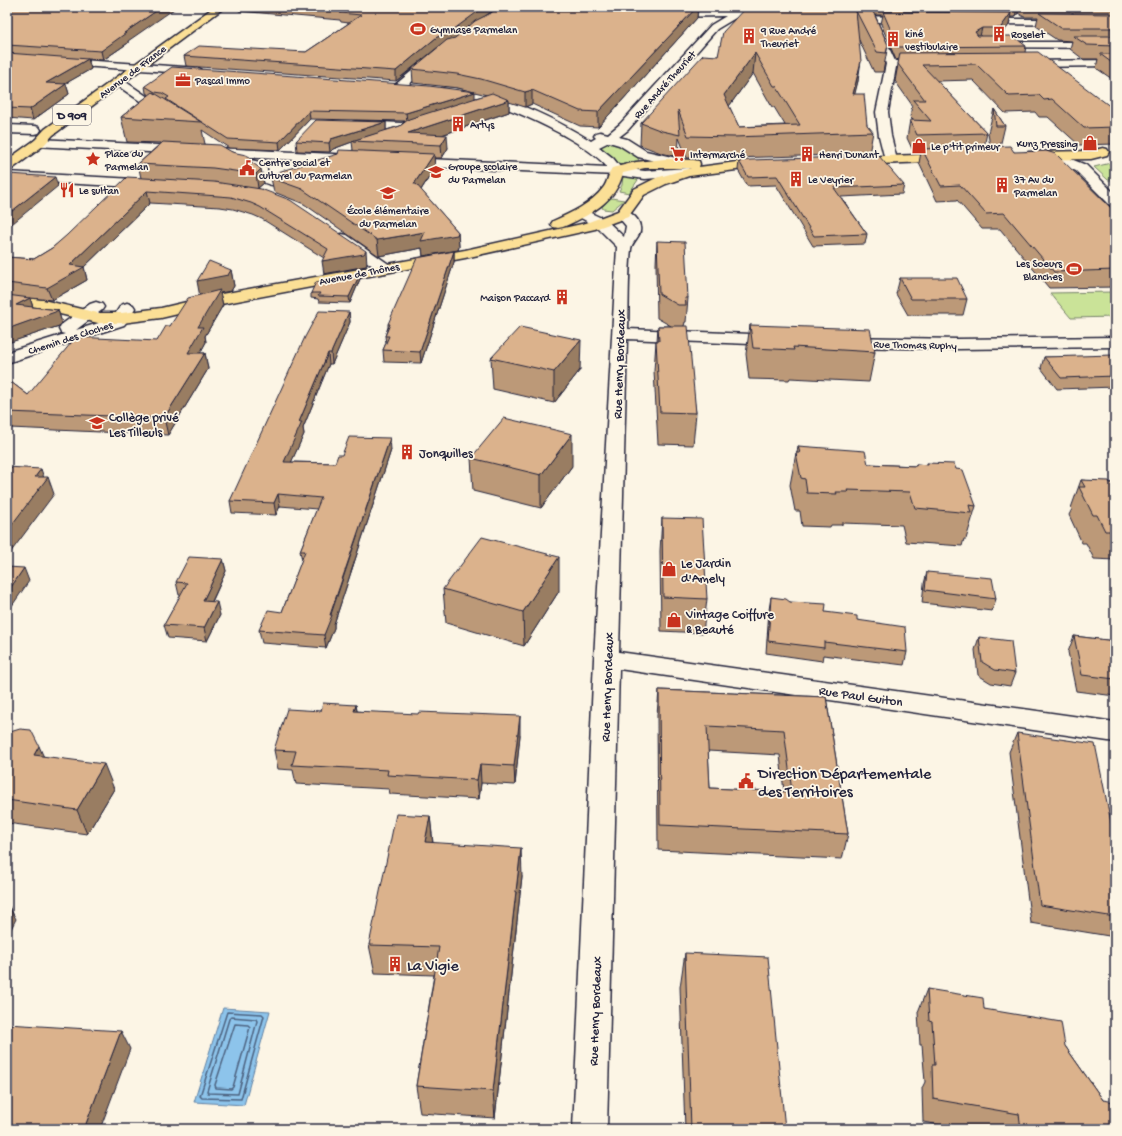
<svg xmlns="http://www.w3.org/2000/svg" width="1122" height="1136" viewBox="0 0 1122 1136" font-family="'Gochi Hand',sans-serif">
<rect width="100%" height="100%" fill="#fcf5e5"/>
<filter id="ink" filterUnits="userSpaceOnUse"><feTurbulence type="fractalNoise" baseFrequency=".025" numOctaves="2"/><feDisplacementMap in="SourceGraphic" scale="8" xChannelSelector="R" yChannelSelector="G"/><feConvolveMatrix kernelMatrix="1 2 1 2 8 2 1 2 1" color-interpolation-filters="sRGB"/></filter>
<g filter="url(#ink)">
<g fill="#cae398" stroke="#76826a">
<path d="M605,142H615L637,154L639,162L620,165L599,147Z"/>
<path d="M1115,162V180H1108L1094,167Z"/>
<path d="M623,176L640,177L629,193L619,191L622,185Z"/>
<path d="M610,198H611L624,200L612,210L603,209L602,207Z"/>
<path d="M1115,292V317L1071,318L1050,293Z"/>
</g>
<path fill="#8dc4eb" stroke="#6283a5" d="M223,1008L270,1011L244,1105L194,1102Z"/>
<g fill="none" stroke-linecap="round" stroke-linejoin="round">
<g stroke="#4d6381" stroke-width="1.5">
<path d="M227,1012L262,1014L264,1016L241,1099L202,1098L200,1096Z"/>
<path d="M231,1017L256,1019L257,1021L238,1094L208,1093L207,1091L229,1019Z"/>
<path d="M235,1024L248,1025L250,1027L233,1087L231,1089L216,1088L215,1085Z"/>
</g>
<g stroke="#22223b" stroke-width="3">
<g id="minor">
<path d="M485,7H523L529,8L531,10L526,13L490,10Z"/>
<path d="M735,7L738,8L739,11L770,12L775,15L770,18L737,17L717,29L628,130L619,137L627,139L646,151L685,160L686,163L685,166L680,167L638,157L619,145L609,142L599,147L613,158L621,168L645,171L687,168L692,169L693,172L692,175L645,179L617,175L406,166L401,165L400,162L401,159L406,158L607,167C587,142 512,108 481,100C472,97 443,96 439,91C444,85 453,88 460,89C505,95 552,117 591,141L596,138L594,136L596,133L600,132L608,134L620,124L711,25L726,16L668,17L663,14L665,12L730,11L732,8Z"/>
<path d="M846,15L912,18L917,21L912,24L843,20L841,18L843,16Z"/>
<path d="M980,19H1115V25L977,24L975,22L977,20Z"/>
<path d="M994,42H1115V48L990,47L989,45Z"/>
<path d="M885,47L889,48L895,61L927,62L932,65L927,68L896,67L888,112L891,136L897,160L895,163H887L885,160L879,136L876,112L886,64L880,50Z"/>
<path d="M435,54L440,57L439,59L403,89H395L393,87L395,85L431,55Z"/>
<path d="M7,55L199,68L204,71L199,74L7,61Z"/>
<path d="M1115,60V66L1024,67L1019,64L1024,61Z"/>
<path d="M119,79L123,80L173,114L175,116L173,118H165L115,84L114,82L115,80Z"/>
<path d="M424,119L428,120L430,123L428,126L401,131L357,129L353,128L351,125L353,122L357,121L401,123Z"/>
<path d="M7,125L35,126L39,127L41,130L39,133L35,134L7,133Z"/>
<path d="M39,139L353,155L357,156L359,159L357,162L353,163L35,146L33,143L35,140Z"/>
<path d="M1053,152L1086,165L1115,194V206L1110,205L1076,171L1049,159L1047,156L1049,153Z"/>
<path d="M241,159C251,160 261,160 267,169V172L279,179L281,182L279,185C270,187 259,181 253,174L254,170L250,168L236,166L235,163L236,160Z"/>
<path d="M7,172L152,180L157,181L159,184L157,187L152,188L7,180Z"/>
<path d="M582,209L606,220L624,237L626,226L616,214L618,211C628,209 639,217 640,227C642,236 632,241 631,249C628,275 629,303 628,329L778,335L784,336L786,340L784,344L778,345L627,339L619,652L1115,722V742L619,669L607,1129H573L594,659L617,247L596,226L577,216L575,213L577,210Z"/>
<path d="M342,234L347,235L390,265L393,268L390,271L385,273L380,271L337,241L335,238L337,235Z"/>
<path d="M96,302L102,304L104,307L102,310L76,330L112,319L121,305L127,303L133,305L135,308L130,318L124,325L7,363V352L65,334L61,333L59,329L61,325L90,304Z"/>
<path d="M844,337L958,339L1115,337V347L958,349L844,347L838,346L836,342L838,338Z"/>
</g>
</g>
<g stroke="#22223b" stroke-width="3">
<g id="major">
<path d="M214,7H225L53,135L43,146L12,169L7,170V160L35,140L45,129Z"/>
<path d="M1103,148L1107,149L1109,152L1107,155L1091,159L1029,160L1025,159L1023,156L1025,153L1029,152L1091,151Z"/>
<path d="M950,154L954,155L956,158L954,161L853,165L849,164L847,161L849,158L853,157Z"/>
<path d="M665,159L694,160L699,161L700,164L699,167L744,161L749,162L750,165L749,168L744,169L689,176L666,184L644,195L628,217L595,229L465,258L216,305L161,318L122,323H98L43,310L7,306V296L43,300L98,313H122L161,308L216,295L465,250L586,223L618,211L634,189L656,178L691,168H645L623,173C616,202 588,216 563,227L558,228L553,227L551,224L553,221C571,213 591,204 603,188C608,182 608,174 612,168L636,162Z"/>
</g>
</g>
<use href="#minor" fill="#fcf5e5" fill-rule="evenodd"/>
<use href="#major" fill="#fbdf96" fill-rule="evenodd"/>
</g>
<g fill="#bc9978" stroke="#22223b" fill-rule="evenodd">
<path d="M7,7L128,41V43L103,60L88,59L91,69L64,84H66L69,94L33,120L7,118Z"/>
<path d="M239,7H492V11L486,15L491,13L498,7H708L705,10H698L697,18L598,127L580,126L532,104L525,107L509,102V112L442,135L448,148L442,158H434L435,168L421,190L458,232L459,247L458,250L423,256L422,248L379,256L304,204L274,192L271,178L353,150L352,142L333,149L330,152L297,151L296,141L386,122V130L400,126L405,121L310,119L280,150L229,148L202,130L205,144L232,152L251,162L264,183L258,188L367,264L366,266L324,274V258L262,219L253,215L233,209L220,207L150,203L84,267L87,280L52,300L30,298L33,307L58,310L62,323L59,326L7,343V257L34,259L52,248L141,178L138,164L161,143L127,142L121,117L149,95L146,93L145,86L475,98L487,95L458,88L413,83L412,69L396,81L186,66L184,56L306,52L349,23L341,22L340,20L239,11Z"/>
<path d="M746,7H1115V81L1096,68L1098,59H1083L1070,49L1072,41L1057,40L1036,26L1038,17H1024L1018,13L1015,17H1011L1009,25L1000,36L1026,46L1025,52L1115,110V144L1079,145L1048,117H1039L1035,112L1005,113L973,80L937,81L987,133L984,147H990L988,133L994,109L1005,126L1000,147L1014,152L1115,212V287L1049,288L1000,229H982L957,200L937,201L919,163L921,152L914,153L907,138L910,120H913L910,117L912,105L895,81L899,59L896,60L881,24L883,15H875L888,45L883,72H874L859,40L858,81L854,94L867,125L873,132L869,154L732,158H687L679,138L678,157L661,153L640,145L641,123L718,56ZM753,73L772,107H774L785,125L739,127L729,106Z"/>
<path d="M739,161L904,185L902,194L841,197L867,234L865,244L813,246L776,185L747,186L738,170Z"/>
<path d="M657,241L688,298L686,322H685L684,326L696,413L693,445L658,444L654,371L656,341H657L658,326H671L657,318L656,264Z"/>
<path d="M454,251V262L421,363L384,362L383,350L386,343L385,336L388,327V324Z"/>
<path d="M231,270L234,286L231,291L220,293L223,305L205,336L206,342L200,353H205L208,369L168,435L10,428L7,431V379L28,395L157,341L170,326L200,295Z"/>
<path d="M360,274V279L350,303L319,302L318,299L311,298V293Z"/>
<path d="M900,278L967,299L963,315H908L896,294Z"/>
<path d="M349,312L350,322L332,364H329L303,428L304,434L291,462L335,463L342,455L391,450L334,624V628L326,648L262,643L259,630L282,612L302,560L300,551L317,509L280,506L276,515L232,513L230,501Z"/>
<path d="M750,325L875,352L869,382L790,378L789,380L749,379L746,354Z"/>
<path d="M1044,357H1115V387L1057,389L1041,368Z"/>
<path d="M491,358L580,370L554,403L493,389Z"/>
<path d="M798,446L868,464L915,466L916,464L927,465V463L956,469L976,506L966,539H964L962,546L906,542L902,525L842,523V525H831L830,527L802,526L800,511H795L790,485L796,453H797Z"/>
<path d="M471,458L572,466L541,508L473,491Z"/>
<path d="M1081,480L1115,483V560L1094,559L1086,543H1082L1069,515L1072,509L1071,508Z"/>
<path d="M662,518L707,599L703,633L661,631L660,551Z"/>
<path d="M223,559L226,571L212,602L220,615L207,641L168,638L164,625L181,595H179L176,582Z"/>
<path d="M927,572L996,599L992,611L922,603L924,584Z"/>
<path d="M443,589L559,591L524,646L446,623Z"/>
<path d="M771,597L790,602L825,612L857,620L907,652L904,665L823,655L822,661L766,653L769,610Z"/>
<path d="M1074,636L1115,641V696L1076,691L1068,652Z"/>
<path d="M979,637L1015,673L1010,686L991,683L978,675L975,650Z"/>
<path d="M659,690L826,697L848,834L842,859L658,850L657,715ZM708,751L780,755L784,792L710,788Z"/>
<path d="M356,705L357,711L520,735L515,785L481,783L479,799L390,794L389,789L296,784L293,770L278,769L274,750L321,711Z"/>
<path d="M7,732L43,756L114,789L87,834L7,823Z"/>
<path d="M1017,733L1115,842V937L1031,923L1009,752Z"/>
<path d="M430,816L433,843L522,876L495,1118L420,1113L416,1086L434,975L375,973L369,945Z"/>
<path d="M685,953L785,1129H685L680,987Z"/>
<path d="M927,989L984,1009L1065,1046L1103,1100L1115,1129H964L923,1122L922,1088L925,1082L922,1045H920L918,1012Z"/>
</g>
<g fill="#997d62" stroke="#22223b">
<path d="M162,7H177L128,41V43L103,60L101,51L124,33Z"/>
<path d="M484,7H492V11L446,45L438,47L396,81V71L437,37Z"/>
<path d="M697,7H698L697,18L598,127V112Z"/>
<path d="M1017,7H1019L1018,13L1015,17Z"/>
<path d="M1011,13L1009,25L1000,36L1002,28L1001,27Z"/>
<path d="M982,28L979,40L975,32Z"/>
<path d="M755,53L753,73L722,116L724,95Z"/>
<path d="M88,59L91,69L49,93L46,83Z"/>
<path d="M861,61L858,81L850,114L853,94Z"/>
<path d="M66,84L69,94L33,120L30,109Z"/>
<path d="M532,90V104L525,107V92Z"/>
<path d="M475,92V100L407,121L406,113Z"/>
<path d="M509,100V112L415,144L408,133Z"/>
<path d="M309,111L310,119L280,150L279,142Z"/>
<path d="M386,122V131L352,141V142L333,149L330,152L329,143L331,139Z"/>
<path d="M447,135L448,148L442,158L441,145Z"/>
<path d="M434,154L435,168L415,199L414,184Z"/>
<path d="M261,169L264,183L258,188L256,174Z"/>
<path d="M55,177L58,186L7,228V215Z"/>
<path d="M147,191L150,203L84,267L87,280L52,300L47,288L70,265Z"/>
<path d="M425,232H458L459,247L458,250L423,256L422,248L379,256L377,240Z"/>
<path d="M366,251L367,264L366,266L324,274L322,261Z"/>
<path d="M454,251V262L421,363L420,352Z"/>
<path d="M231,270L234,286L231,291L220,293L223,305L205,336L206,342L192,368L188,353L198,327L200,297L197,281Z"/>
<path d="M360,274V279L350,303L349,297Z"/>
<path d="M30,298L34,311L16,305Z"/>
<path d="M58,310L62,323L59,326L8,343L7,340V329Z"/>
<path d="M349,312L350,322L332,364L331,353Z"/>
<path d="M581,340L580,370L554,403V372Z"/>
<path d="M205,353L208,369L168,435L164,418Z"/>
<path d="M328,353L329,364L303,428L304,434L286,474L284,462L299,422Z"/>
<path d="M7,421L10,428L7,431Z"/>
<path d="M572,434V466L541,508V475Z"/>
<path d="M390,438L391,450L334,624V628L326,648L324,635Z"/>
<path d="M41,469L45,481L48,477L54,494L7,557V531L35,477Z"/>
<path d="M278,494L280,506L276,515L274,503Z"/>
<path d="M559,557V591L524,646L523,612Z"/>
<path d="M223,559L226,571L206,614L203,601Z"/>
<path d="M24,568L29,581L7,613V593Z"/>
<path d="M217,602L220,615L207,641L204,628Z"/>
<path d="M356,705L359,724L354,711Z"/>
<path d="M520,716V735L515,785L514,766Z"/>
<path d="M39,746L50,771L34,755Z"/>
<path d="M104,764L114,789L87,834L77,810Z"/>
<path d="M480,764L481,783L479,799L477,780Z"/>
<path d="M430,816L433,845L425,842Z"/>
<path d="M521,848L522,876L495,1118L493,1091Z"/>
<path d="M7,903L16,919L7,937Z"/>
<path d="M121,1031L130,1049L100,1129H84Z"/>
</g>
<g fill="#dbb28c" stroke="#22223b" fill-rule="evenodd">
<path d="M7,7H162L124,33H126L101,51L7,45Z"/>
<path d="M301,7H484L446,35L437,37L396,71L184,56L199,46L306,52L361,15L340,13L343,11Z"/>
<path d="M498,7H599L610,8L644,7H697L598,112L580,111L532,90L525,92L481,79L457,74L412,69L447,40L455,38L475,21L491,13Z"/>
<path d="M746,7H871L888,45L886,53L877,52L856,11L861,61L853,94H864L867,125L873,132L734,137L688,136L678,110L680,135L662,131L641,123L703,55L718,56L723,32ZM755,53L774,86H776L800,125L739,127L724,95Z"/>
<path d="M883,12L1011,13L1001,27L1002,28H982L975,32L978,36H1013L1026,46L898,47Z"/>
<path d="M1039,13L1115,14V28H1061Z"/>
<path d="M1073,36H1115V46L1087,45Z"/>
<path d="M1038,52L1115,110V127L1084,128L1052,99L1044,100L1039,95L1009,96L976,64L922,65L987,133L917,135L910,120L931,121L913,100H925L898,64L900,53Z"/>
<path d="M7,53L88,59L46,83L66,84L30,109L7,108Z"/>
<path d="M1100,54H1115V65Z"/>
<path d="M172,67L429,86L475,92L406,113L309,111L279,142L228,139L166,99L169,97L162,93L155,92L145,86Z"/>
<path d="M153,92L201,122L121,117Z"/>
<path d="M492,93L509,100L408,133L447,135L441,145L352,141L400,126L409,119Z"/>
<path d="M994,109L1005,126H996Z"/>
<path d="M316,120L386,122L331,139L329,143L296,141Z"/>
<path d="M163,142L220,145L232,152L246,155L250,157V161L261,169L256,174L213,168L138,164Z"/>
<path d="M1010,146L1014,152L1046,151L1056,154L1115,212V270L1054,272L1004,213L986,214L960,185L941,186L922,149Z"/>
<path d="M339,150L434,154L414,184H416L458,232L457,235L421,241L425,232L377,240L302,189L271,178L278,172L338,154Z"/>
<path d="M879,156L904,185L834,188L867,234L814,236L777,176L748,177L739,161L750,160Z"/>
<path d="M9,174L55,177L7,215V175Z"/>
<path d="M127,177L214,182L261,189L290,200L366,251L364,254L322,261L328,249L260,207L251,203L231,197L218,196L147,191L70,265L84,267L47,288L7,283V257L34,259L52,248L67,235Z"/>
<path d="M657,241L685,242L688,298H685L686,305H678L659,294Z"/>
<path d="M454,251L420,352L383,350L389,336H385L390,324H388L417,258Z"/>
<path d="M209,261L231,270L228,275L197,281Z"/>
<path d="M360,274L349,297L318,296L320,293H311L316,282Z"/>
<path d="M900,278H957L967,299H911Z"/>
<path d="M220,290L198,327H203L188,353H205L164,418L7,412V379L28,395L76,337L157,341L166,326H170L188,298Z"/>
<path d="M7,295L30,298L16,305L58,310L55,312L7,329Z"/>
<path d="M319,311L349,312L331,353H328L299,422H302L284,462L335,463L338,455H342L349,437L390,438L330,615H332L324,635L259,630L268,610L282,612L305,551H300L321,498L278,494L274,503L230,501L305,337Z"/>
<path d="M750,325L870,329L875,352L793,347L794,350L753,348Z"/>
<path d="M658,326H688L696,413L660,412L656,341H659Z"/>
<path d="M520,327L581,340L554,372L491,358Z"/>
<path d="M1113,355L1115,357V376L1061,378L1044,357Z"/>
<path d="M504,418L572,434L541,475L471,458Z"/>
<path d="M798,446L865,451L868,464L916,466V464L928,465L927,463L954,464L956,469L963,470L976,506L969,505L971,513L915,508L910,492L847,490L848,492H836L837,494L807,493L805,479L801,478L796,453H800Z"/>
<path d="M7,467L41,469L35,477H48L7,531Z"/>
<path d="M1081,480L1109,481L1110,483H1115V531H1105L1097,515H1093L1079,487H1085Z"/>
<path d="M662,518L702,519L707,599L663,597Z"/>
<path d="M482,537L559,557L523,612L443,589Z"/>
<path d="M189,557L223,559L203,601L217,602L204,628L164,625L187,583L176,582Z"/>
<path d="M7,567L24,568L7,593Z"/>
<path d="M927,572L992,578L996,599L925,590Z"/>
<path d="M771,597L786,599L790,602L826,604L825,612L857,616V620L905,627L907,652L824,642V648L768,641Z"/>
<path d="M1074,636L1115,641V679L1082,675Z"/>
<path d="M979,637L1011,641L1015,673L995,670L982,662Z"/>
<path d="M659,690L826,697L848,834L660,825ZM707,726L784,730L792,792L710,788Z"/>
<path d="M323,703L356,705L354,711L418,714L419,712L520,716L514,766L480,764L477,780L387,775L388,770L292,765L296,751L274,750L287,709L321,711Z"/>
<path d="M20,729L31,730L39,746L34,755L104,764L77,810L7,800V732H10Z"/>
<path d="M1017,733L1095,744L1115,842V917L1040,905Z"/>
<path d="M396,814L430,816L425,842L521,848L493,1091L416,1086L439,947L369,945Z"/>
<path d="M685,953L768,957L785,1129H691Z"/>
<path d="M927,989L983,998L984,1009L1061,1022L1065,1046L1103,1100L1115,1102V1129H1021L1019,1114L933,1099L932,1065H935L932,1022L929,1021Z"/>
<path d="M7,1024L121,1031L84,1129H7Z"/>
</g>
</g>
<defs>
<g id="stadium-bare" transform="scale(1.2)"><path d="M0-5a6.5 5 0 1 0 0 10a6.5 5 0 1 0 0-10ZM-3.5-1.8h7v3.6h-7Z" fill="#c8321e" stroke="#fcf5e5" stroke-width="2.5" paint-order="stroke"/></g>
<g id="building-bare" transform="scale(1.2)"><path d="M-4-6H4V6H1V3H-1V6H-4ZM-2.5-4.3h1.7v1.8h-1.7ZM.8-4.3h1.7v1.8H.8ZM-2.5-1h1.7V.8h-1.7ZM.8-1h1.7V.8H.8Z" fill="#c8321e" stroke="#fcf5e5" stroke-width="2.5" paint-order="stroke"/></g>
<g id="office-bare" transform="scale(1.2)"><path d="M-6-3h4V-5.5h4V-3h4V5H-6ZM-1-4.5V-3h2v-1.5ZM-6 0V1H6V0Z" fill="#c8321e" stroke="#fcf5e5" stroke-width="2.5" paint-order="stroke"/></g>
<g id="shop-bare" transform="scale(1.2)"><path d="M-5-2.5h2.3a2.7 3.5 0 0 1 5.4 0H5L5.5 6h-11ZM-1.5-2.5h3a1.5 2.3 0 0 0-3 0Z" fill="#c8321e" stroke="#fcf5e5" stroke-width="2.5" paint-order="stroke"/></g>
<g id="supermarket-bare" transform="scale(1.2)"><path d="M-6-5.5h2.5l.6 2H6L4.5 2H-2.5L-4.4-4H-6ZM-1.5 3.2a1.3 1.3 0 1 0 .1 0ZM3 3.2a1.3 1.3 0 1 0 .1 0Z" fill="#c8321e" stroke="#fcf5e5" stroke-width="2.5" paint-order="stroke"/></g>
<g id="sight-bare" transform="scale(1.2)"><path d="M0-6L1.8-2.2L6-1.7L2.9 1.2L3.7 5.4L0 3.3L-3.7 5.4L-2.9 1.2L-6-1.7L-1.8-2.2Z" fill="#c8321e" stroke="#fcf5e5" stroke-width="2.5" paint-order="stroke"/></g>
<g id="civic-bare" transform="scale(1.2)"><path d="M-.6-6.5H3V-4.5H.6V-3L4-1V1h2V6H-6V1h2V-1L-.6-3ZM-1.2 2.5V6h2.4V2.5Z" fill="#c8321e" stroke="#fcf5e5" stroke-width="2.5" paint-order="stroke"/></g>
<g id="school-bare" transform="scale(1.2)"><path d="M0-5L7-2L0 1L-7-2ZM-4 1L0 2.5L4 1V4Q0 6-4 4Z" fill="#c8321e" stroke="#fcf5e5" stroke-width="2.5" paint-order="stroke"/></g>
<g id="restaurant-bare" transform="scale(1.2)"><path d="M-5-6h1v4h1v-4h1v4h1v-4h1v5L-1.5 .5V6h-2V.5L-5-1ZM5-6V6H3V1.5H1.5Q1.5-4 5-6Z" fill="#c8321e" stroke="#fcf5e5" stroke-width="2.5" paint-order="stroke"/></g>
</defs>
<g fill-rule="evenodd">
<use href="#stadium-bare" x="418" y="29"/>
<use href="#building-bare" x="999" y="34"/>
<use href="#building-bare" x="749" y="36"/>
<use href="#building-bare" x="893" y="39"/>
<use href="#office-bare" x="183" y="80"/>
<use href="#building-bare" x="458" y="124"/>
<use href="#shop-bare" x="1090" y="143"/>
<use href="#shop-bare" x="919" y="146"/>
<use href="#supermarket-bare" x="678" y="154"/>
<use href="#building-bare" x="807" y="154"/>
<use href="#sight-bare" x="93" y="159"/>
<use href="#civic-bare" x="247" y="168"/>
<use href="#school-bare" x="436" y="172"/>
<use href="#building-bare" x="796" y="179"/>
<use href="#building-bare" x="1002" y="185"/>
<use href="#restaurant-bare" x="67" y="190"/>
<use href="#school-bare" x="388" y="193"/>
<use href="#stadium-bare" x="1074" y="269"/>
<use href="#building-bare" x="562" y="297"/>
<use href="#school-bare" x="97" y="423"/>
<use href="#building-bare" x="407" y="452"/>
<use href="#shop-bare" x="669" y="569"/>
<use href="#shop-bare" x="674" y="620"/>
<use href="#civic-bare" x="746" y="781"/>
<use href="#building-bare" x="395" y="964"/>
</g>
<g text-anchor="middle" stroke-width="3.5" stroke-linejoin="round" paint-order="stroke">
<g font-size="11" fill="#22223b" stroke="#fcf5e5" text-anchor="start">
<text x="430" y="33">Gymnase Parmelan</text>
<text x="761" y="34">9 Rue André<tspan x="761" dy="13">Theuriet</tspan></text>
<text x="905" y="37">kiné<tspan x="905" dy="13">vestibulaire</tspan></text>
<text x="1011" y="38">Roselet</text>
<text x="195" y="84">Pascal Immo</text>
<text x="470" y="128">Artys</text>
<text x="1078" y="147" text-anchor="end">Kunz Pressing</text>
<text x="931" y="150">Le p'tit primeur</text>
<text x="105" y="157">Place du<tspan x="105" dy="13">Parmelan</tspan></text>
<text x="690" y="158">Intermarché</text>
<text x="819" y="158">Henri Dunant</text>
<text x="259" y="166">Centre social et<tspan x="259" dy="13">culturel du Parmelan</tspan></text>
<text x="448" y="170">Groupe scolaire<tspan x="448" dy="13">du Parmelan</tspan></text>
<text x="808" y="183">Le Veyrier</text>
<text x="1014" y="183">37 Av du<tspan x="1014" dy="13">Parmelan</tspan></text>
<text x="79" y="194">Le sultan</text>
<text x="388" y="214" text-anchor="middle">École élémentaire<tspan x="388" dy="13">du Parmelan</tspan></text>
<text x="1062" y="267" text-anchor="end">Les Soeurs<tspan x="1062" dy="13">Blanches</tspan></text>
<text x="550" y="301" text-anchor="end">Maison Paccard</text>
</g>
<g font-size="11" fill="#22223b" stroke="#fcf5e5">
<text transform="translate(132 71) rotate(-37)" y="4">Avenue de France</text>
<text transform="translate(664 84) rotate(-48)" y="4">Rue André Theuriet</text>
<text transform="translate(359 273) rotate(-11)" y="4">Avenue de Thônes</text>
<text transform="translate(70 337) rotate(-18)" y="4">Chemin des Cloches</text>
<text transform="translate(915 344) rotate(1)" y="4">Rue Thomas Ruphy</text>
</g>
<rect fill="#fcf5e5" stroke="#63616e" stroke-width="1" x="53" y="105" width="38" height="20" rx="3"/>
<g font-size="12" font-weight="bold" fill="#22223b">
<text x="72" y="119">D 909</text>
</g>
<g font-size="13" fill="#22223b" stroke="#fcf5e5">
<text transform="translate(618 364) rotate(-88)" y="5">Rue Henry Bordeaux</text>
<text transform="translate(606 687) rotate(-88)" y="5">Rue Henry Bordeaux</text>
<text transform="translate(861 695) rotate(8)" y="5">Rue Paul Guiton</text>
<text transform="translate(594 1011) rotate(-88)" y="5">Rue Henry Bordeaux</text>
</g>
<g font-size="13" fill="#22223b" stroke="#fcf5e5" text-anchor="start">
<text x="109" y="421">Collège privé<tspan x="109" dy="15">Les Tilleuls</tspan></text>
<text x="419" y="457">Jonquilles</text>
<text x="681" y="567">Le Jardin<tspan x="681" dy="15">d'Amely</tspan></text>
<text x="686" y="618">Vintage Coiffure<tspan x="686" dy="15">&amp; Beauté</tspan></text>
</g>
<g font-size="16" fill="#22223b" stroke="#fcf5e5" text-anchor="start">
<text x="758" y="778">Direction Départementale<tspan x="758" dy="18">des Territoires</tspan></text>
<text x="407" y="970">La Vigie</text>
</g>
</g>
<rect width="1122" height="1136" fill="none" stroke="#fcf5e5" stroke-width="24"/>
<rect x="12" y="12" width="1098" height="1112" fill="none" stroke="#22223b" stroke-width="1.5" filter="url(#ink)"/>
</svg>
